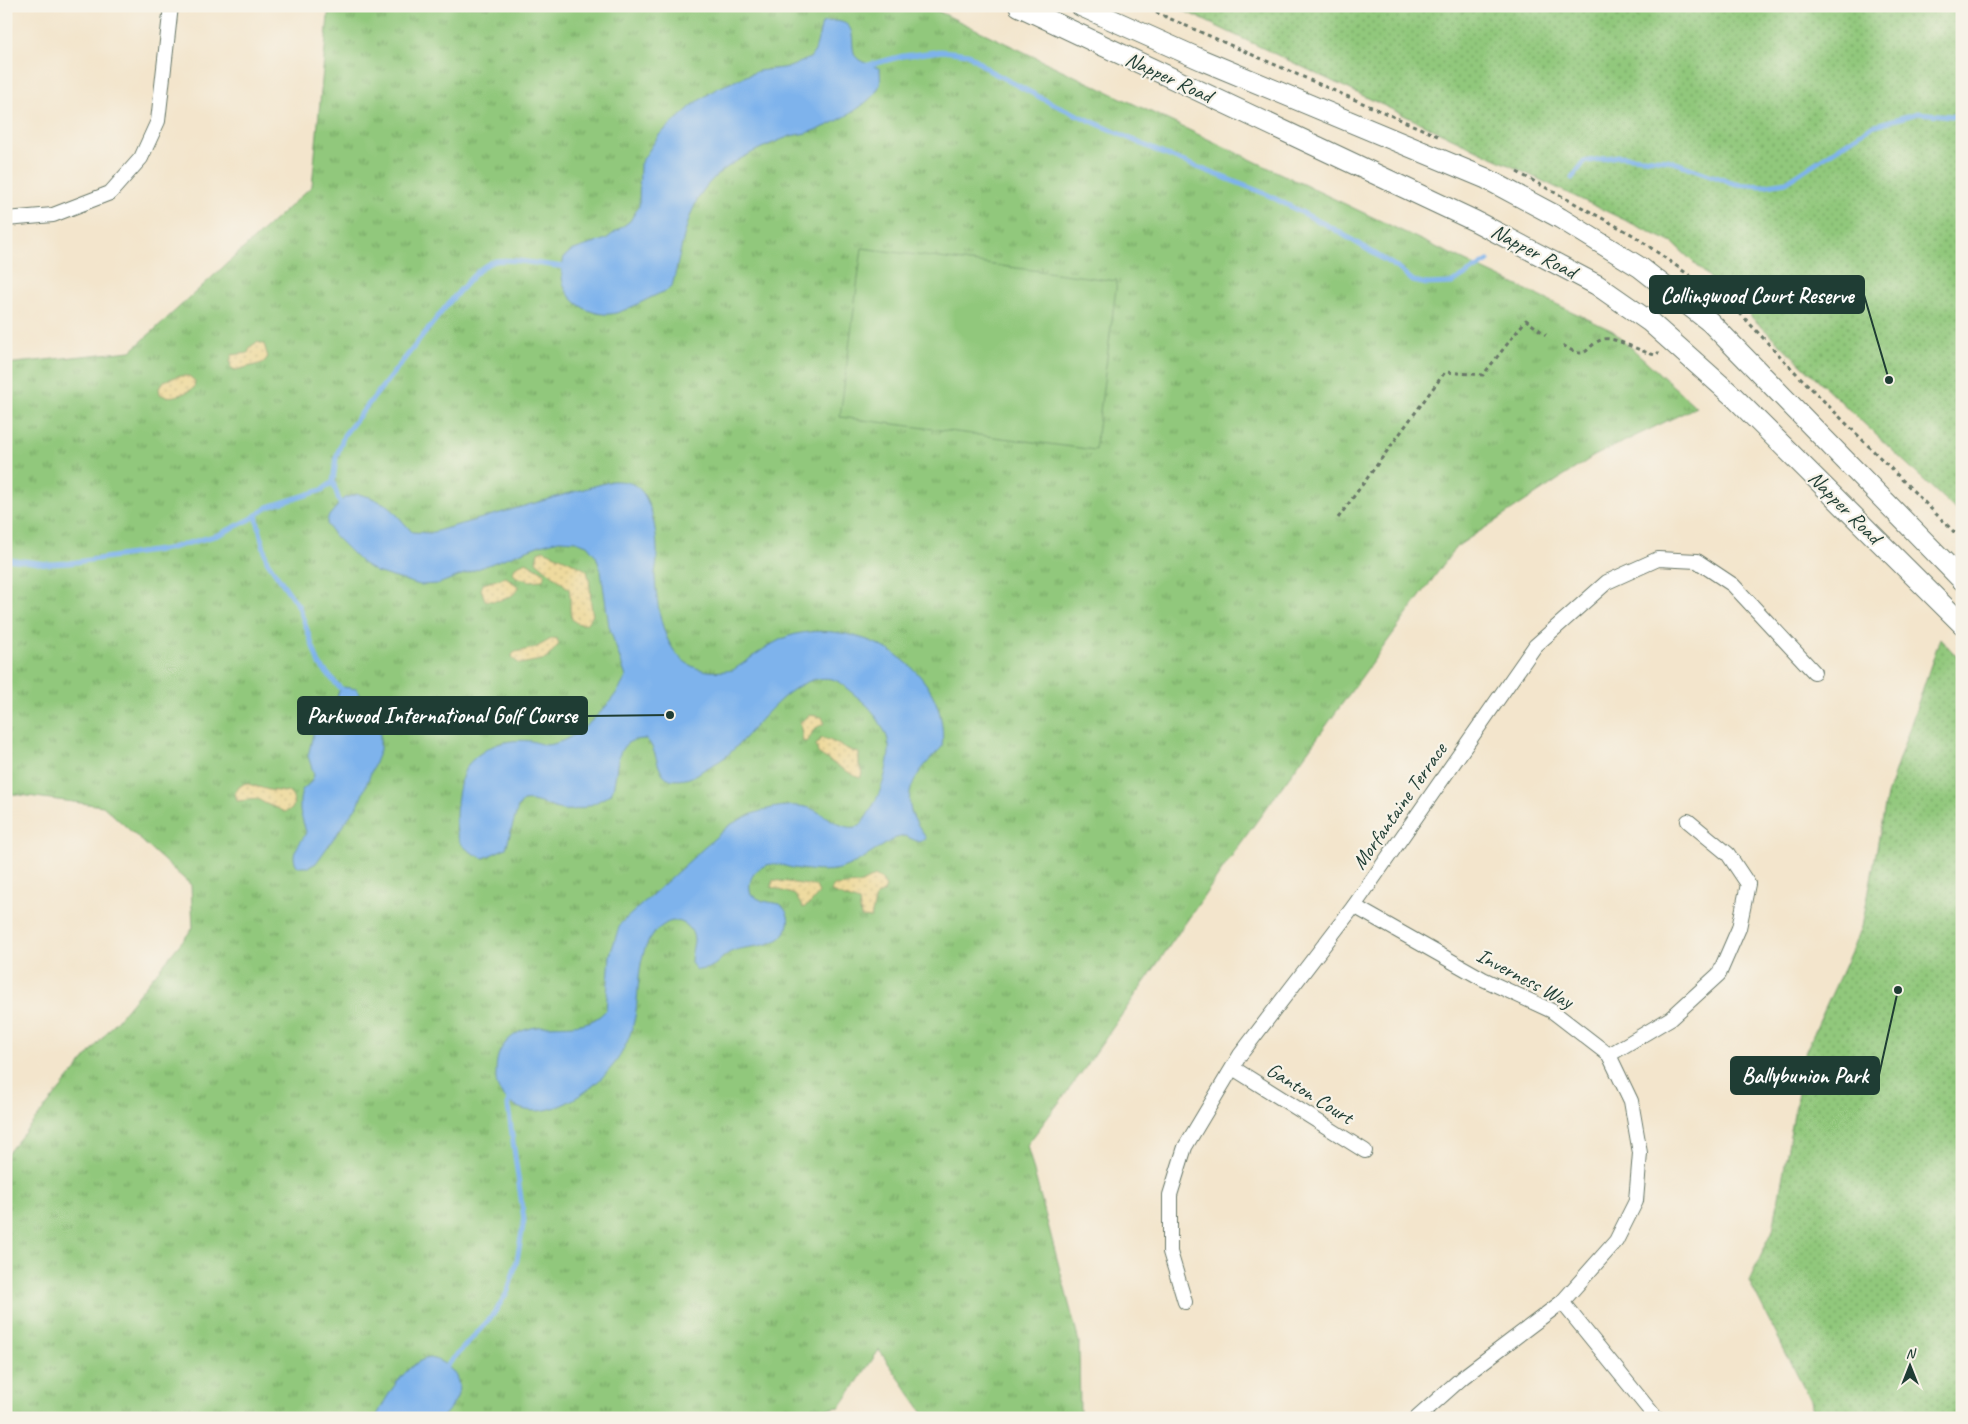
<svg xmlns="http://www.w3.org/2000/svg" width="1968" height="1424" viewBox="0 0 1968 1424" font-family="Caveat,sans-serif">
<defs>
<pattern id="grass-tufts" width="24" height="20" patternUnits="userSpaceOnUse" patternTransform="scale(1.25)"><rect width="24" height="20" fill="#91c87b"/><path d="M3 7l-1-3M5 7V3M7 7l1-3M15 17l-1-3M17 17v-4M19 17l1-3" fill="none" stroke="#76a466"/></pattern>
<pattern id="sand-dots" width="8" height="8" patternUnits="userSpaceOnUse" patternTransform="scale(1.25)"><rect width="8" height="8" fill="#eeda9e"/><path d="M2 2h.1M6 6h.1" fill="none" stroke="#ccbc89" stroke-width="1.8" stroke-linecap="round"/></pattern>
<pattern id="park-dots" width="8" height="8" patternUnits="userSpaceOnUse" patternTransform="scale(1.25)"><rect width="8" height="8" fill="#91c87b"/><path d="M2 2h.1M6 6h.1" fill="none" stroke="#76a466" stroke-width="1.8" stroke-linecap="round"/></pattern>
</defs>
<rect width="100%" height="100%" fill="#f7f3e8"/>
<filter id="ink" filterUnits="userSpaceOnUse"><feTurbulence type="fractalNoise" baseFrequency=".02" numOctaves="2"/><feDisplacementMap in="SourceGraphic" scale="10" xChannelSelector="R" yChannelSelector="G"/><feConvolveMatrix kernelMatrix="1 2 1 2 8 2 1 2 1" color-interpolation-filters="sRGB"/></filter>
<filter id="wash" filterUnits="userSpaceOnUse"><feTurbulence type="fractalNoise" baseFrequency=".0096" numOctaves="4" result="noise"/><feDisplacementMap in="SourceGraphic" scale="20" xChannelSelector="R" yChannelSelector="G"/><feGaussianBlur stdDeviation="1.12" result="paint"/><feColorMatrix in="noise" values="0 0 0 0 0 0 0 0 0 0 0 0 0 0 0 0 0 1.4 0 .05"/><feComposite in="paint" operator="in"/></filter>
<g filter="url(#wash)">
<rect width="100%" height="100%" fill="#f3e5cc"/>
<path fill="url(#grass-tufts)" stroke="#588258" d="M329,6H927L1613,331L1696,407L1594,456L1456,547L1238,847L1085,1068L1027,1145L1079,1342L1080,1418H927L879,1350L840,1407L756,1418H6V1155L193,928L191,885L103,806L6,793V364L131,351L312,186Z"/>
<g fill="url(#sand-dots)" stroke="#868c69">
<path d="M257,342L264,344L268,357L263,363L236,370L231,368L230,362L232,355L248,353L250,347Z"/>
<path d="M178,376H189L195,381L194,388C184,394 171,400 160,394L159,388L164,381Z"/>
<path d="M543,550C547,551 583,567 587,571C592,586 589,600 593,615L586,624C563,626 573,603 569,589L536,561L538,552Z"/>
<path d="M526,562L545,573L543,580L530,581L516,577L513,572L515,567Z"/>
<path d="M506,577L519,587C514,599 496,603 485,600L481,589L483,584Z"/>
<path d="M553,638L557,639L559,644L546,659L520,664L513,659L512,655L515,652L535,648Z"/>
<path d="M810,715L822,717L825,723L814,729L808,741L803,742L800,722Z"/>
<path d="M821,738C835,740 845,750 859,753V765L862,773L860,778C855,777 823,757 818,753L816,745Z"/>
<path d="M245,783L269,790L288,792C294,796 295,802 292,809L284,812C275,806 267,806 258,799L237,801L235,793L239,787Z"/>
<path d="M875,876L882,880L886,887L884,892L876,896L871,918L861,917L859,902L831,892L833,886L859,884Z"/>
<path d="M773,880L816,886L819,893L811,903L803,908L795,895L771,887Z"/>
</g>
<g fill="url(#park-dots)" stroke="#588258">
<path d="M1174,6H1962V516L1673,243Z"/>
<path d="M1940,638L1962,662V1418H1813L1810,1400L1749,1281L1773,1230L1805,1053L1862,927L1887,795Z"/>
</g>
<path fill="#91c87b" stroke="#588258" d="M862,248L1117,281L1095,450L840,417Z"/>
<g fill="#7eb3ec" stroke="#4e7890">
<path d="M833,21C863,21 846,49 858,59C863,63 873,65 880,69C880,73 881,80 880,84C875,103 831,126 813,131C806,134 798,134 791,136C766,145 737,158 717,175C685,203 683,248 672,286L666,291C649,297 633,308 616,313C593,319 563,301 562,276C561,270 563,263 564,257L571,251L606,239L630,221L639,206L640,164L659,135L694,104L716,89L758,71L790,67L810,58L815,51L822,23Z"/>
<path d="M612,481C620,481 630,481 637,487C653,498 658,541 657,559C657,566 654,572 655,578C659,629 670,681 733,670C752,658 774,639 796,634C864,619 951,670 942,747C926,764 903,784 911,811C914,821 922,830 926,839L919,842L905,836L896,838C879,847 861,862 842,868C828,873 808,870 793,868C787,867 780,864 774,864C756,865 746,879 751,895L763,901L780,904C786,910 790,916 788,924C785,949 751,944 733,951C718,957 719,969 697,970L691,963C691,955 693,948 694,941C694,925 677,916 665,924C636,941 640,982 636,1011C633,1031 624,1054 610,1069C589,1094 539,1128 508,1101C501,1094 496,1088 496,1078C496,1068 496,1058 501,1049C528,1007 580,1042 606,1010L610,955L620,924L727,827C748,813 780,802 806,807C824,811 840,833 860,826C878,801 885,783 889,753C891,737 881,725 873,712C867,704 858,698 850,691C845,687 838,680 832,679C790,671 753,735 725,757C719,762 712,765 705,769C699,773 692,778 685,779C652,786 662,753 646,739C610,738 621,770 611,794C595,803 577,814 558,809C546,806 536,799 523,801L518,807L506,848L484,858C475,855 461,848 458,837C453,821 458,780 467,766C470,762 476,756 481,753C496,742 513,739 531,741C536,742 542,745 546,745C576,744 614,702 626,677L609,626L601,571L596,556L587,545L576,541L559,540L540,545L438,584L420,585L376,572L362,563L334,535L327,524L328,517L344,498L358,494L370,497L389,506L412,532L430,533Z"/>
<path d="M343,687L357,689L360,696L353,701H341L337,697L339,691Z"/>
<path d="M365,708L377,716L380,724V750L359,803L316,863L309,867H298C287,853 302,844 306,832L300,811V800L302,790L311,782L314,775L308,756L314,730Z"/>
<path d="M429,1358C445,1360 463,1376 458,1394C456,1402 447,1412 442,1418H376C385,1398 406,1362 429,1358Z"/>
</g>
<g fill="none" stroke-linecap="round" stroke-linejoin="round">
<g stroke="#7eb3ec" stroke-width="5">
<path d="M865,66L903,56L942,51L968,54L990,71L1049,102L1164,154L1266,194L1334,229L1398,268L1413,281L1427,284L1452,283L1488,261"/>
<path d="M1572,178L1584,162L1618,156L1668,160L1735,184L1762,186L1786,182L1872,126L1918,113L1962,117"/>
<path d="M333,482L342,509"/>
<path d="M256,515L267,561L299,607L319,664L339,687L349,694L360,709"/>
<path d="M6,559L48,564L69,563L167,549L218,535L251,519L268,507L322,490L333,482L336,458L344,435L452,299C463,288 477,268 492,262C507,256 551,267 569,267"/>
<path d="M443,1370L493,1315L508,1291L517,1260L524,1220L508,1106L509,1095"/>
</g>
</g>
</g>
<g filter="url(#ink)">
<g fill="none" stroke-linecap="round" stroke-linejoin="round">
<g stroke="#697869" stroke-width="16">
<g id="street">
<path d="M6,219L53,215L110,193L141,158L158,121L171,6"/>
<path d="M1354,906L1483,979L1552,1011L1609,1055L1631,1101L1640,1153L1636,1201L1616,1241L1562,1302L1463,1377L1417,1418"/>
<path d="M1609,1055L1671,1018L1719,974L1739,928L1748,884L1728,854L1688,821"/>
<path d="M1233,1068L1365,1151"/>
<path d="M1185,1302L1170,1252V1195L1185,1147L1240,1055L1354,906L1535,646L1607,582L1658,559L1697,561L1733,585L1814,672"/>
<path d="M1562,1302L1656,1418"/>
</g>
</g>
<g stroke="#697869" stroke-width="22">
<g id="secondary">
<path d="M1019,6L1475,221L1597,285L1650,322L1734,397L1962,624"/>
<path d="M1081,6L1202,60L1485,178L1560,218L1641,268L1710,322L1962,580"/>
</g>
</g>
<g stroke="#697869" stroke-width="3" stroke-dasharray="4 4" stroke-linecap="butt">
<path d="M1141,6L1440,137"/>
<path d="M1517,172L1633,235L1735,308L1794,371L1962,540"/>
<path d="M1563,345C1590,364 1584,344 1604,339C1614,336 1642,353 1656,355L1659,352"/>
<path d="M1338,518L1445,372L1483,375L1526,320L1546,335"/>
</g>
<use href="#street" stroke="#fff" stroke-width="14"/>
<use href="#secondary" stroke="#fff" stroke-width="20"/>
</g>
</g>
<g text-anchor="middle" stroke-width="4.5" stroke-linejoin="round" paint-order="stroke">
<g font-size="21" fill="#1f3d34" stroke="#f7f3e8">
<text transform="translate(1169 77) rotate(25)" y="7">Napper Road</text>
<text transform="translate(1534 251) rotate(28)" y="7">Napper Road</text>
<text transform="translate(1845 507) rotate(45)" y="7">Napper Road</text>
<text transform="translate(1399 806) rotate(-55)" y="7">Morfantaine Terrace</text>
<text transform="translate(1525 978) rotate(28)" y="7">Inverness Way</text>
<text transform="translate(1310 1093) rotate(32)" y="7">Ganton Court</text>
</g>
</g>
<path fill="none" stroke="#1f3d34" stroke-width="2" d="M1889 380L1864 295M670 715L587 716M1898 990L1879 1075"/>
<g fill="#1f3d34" stroke="#f7f3e8" stroke-width="2">
<circle cx="1889" cy="380" r="5"/>
<circle cx="670" cy="715" r="5"/>
<circle cx="1898" cy="990" r="5"/>
</g>
<g fill="#1f3d34" stroke="#1f3d34" stroke-width="2">
<rect x="1650" y="276" width="214" height="37" rx="5"/>
<rect x="298" y="697" width="289" height="37" rx="5"/>
<rect x="1731" y="1057" width="148" height="37" rx="5"/>
</g>
<g font-size="22" text-anchor="middle" font-weight="bold" fill="#fff">
<text x="1757" y="303">Collingwood Court Reserve</text>
<text x="442" y="723">Parkwood International Golf Course</text>
<text x="1805" y="1083">Ballybunion Park</text>
</g>
<rect width="1968" height="1424" fill="none" stroke="#f7f3e8" stroke-width="25"/>
<g transform="translate(1910 1366)" stroke="#f7f3e8" stroke-width="4" paint-order="stroke">
<path d="M0-4L9 19L0 12L-9 19Z" fill="#1f3d34"/>
<text y="-8" font-size="14" font-weight="bold" text-anchor="middle" fill="#1f3d34">N</text>
</g>
</svg>
